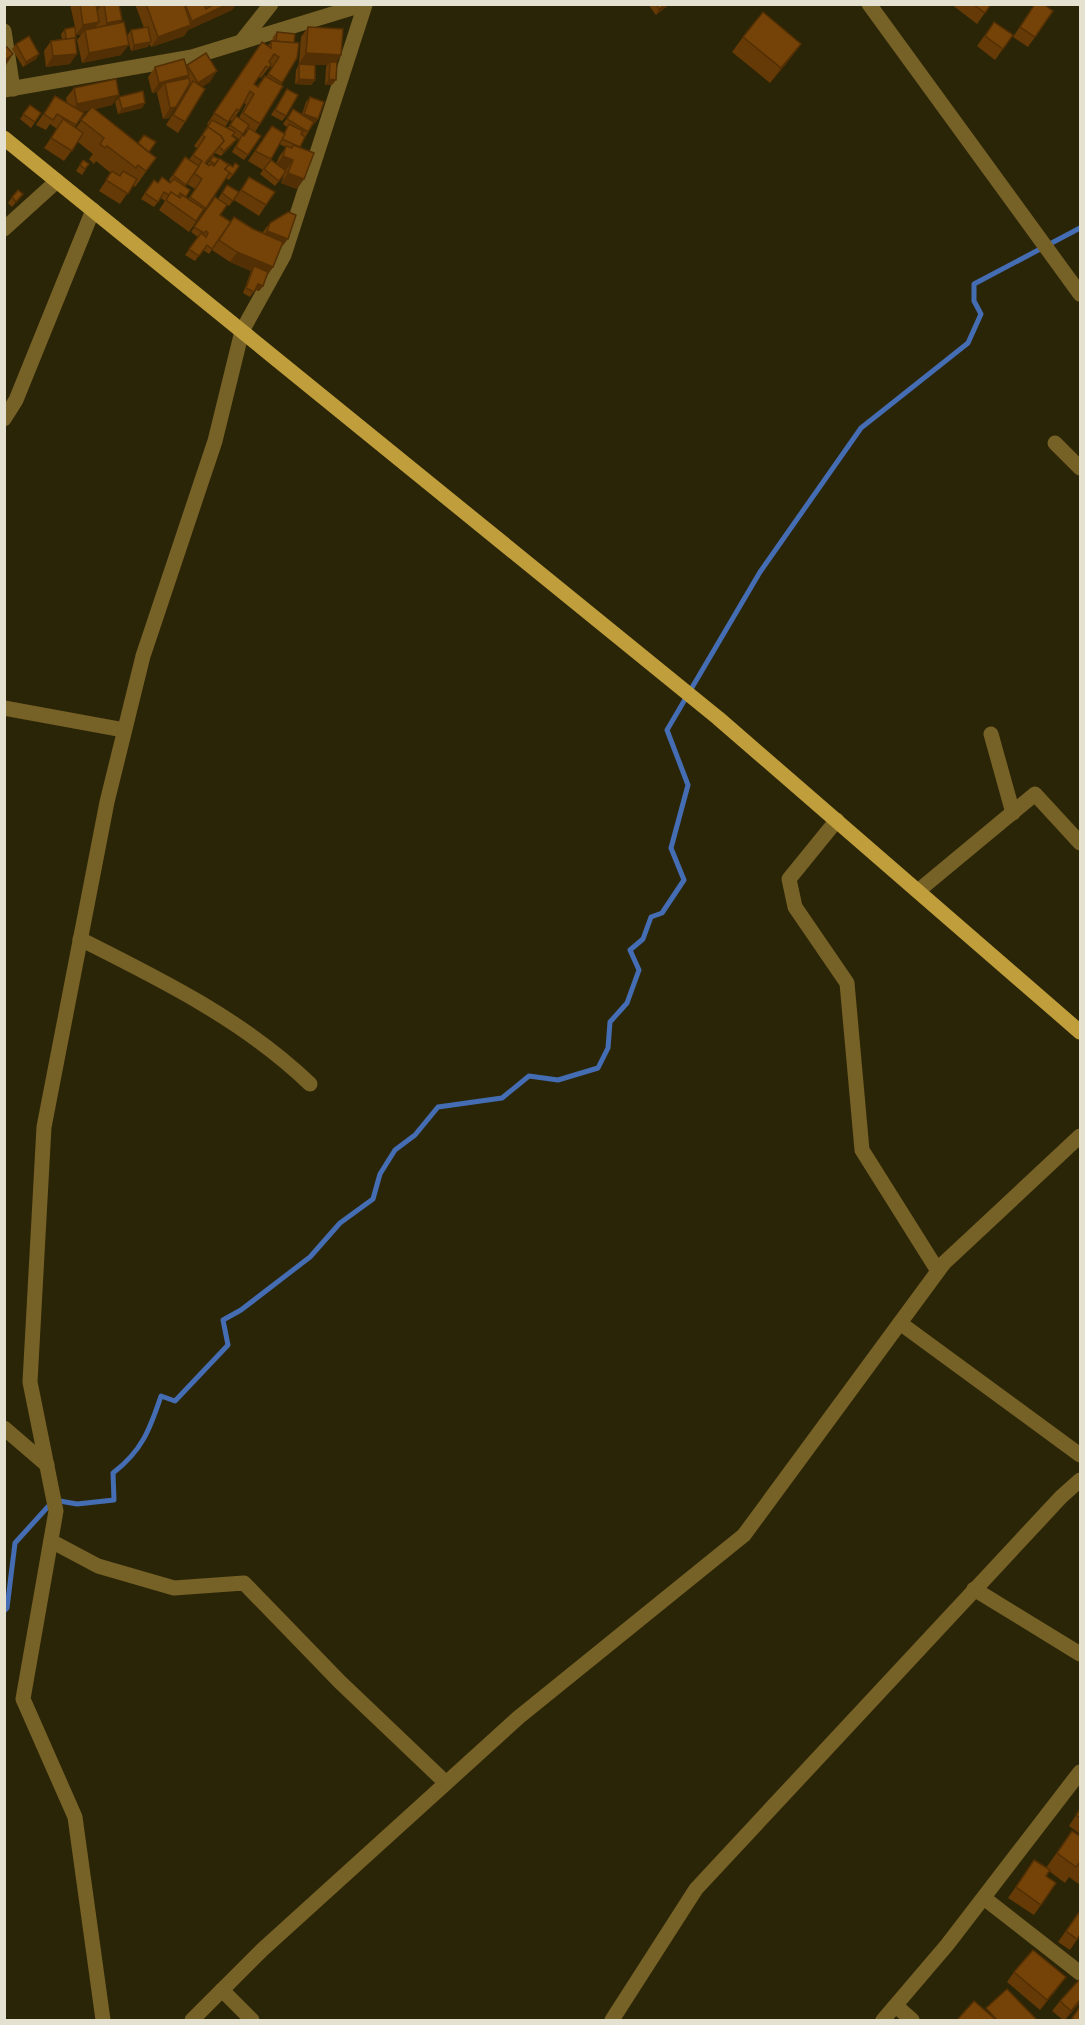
<svg xmlns="http://www.w3.org/2000/svg" width="1085" height="2025" viewBox="0 0 1085 2025" font-family="'Noto Serif',serif">
<rect width="100%" height="100%" fill="#2b2507"/>
<g fill="none" stroke-linecap="round" stroke-linejoin="round">
<path stroke="#446db3" stroke-width="5" d="M4,1611L7,1608L15,1543L54,1500L77,1504L114,1500L113,1473C142,1451 150,1429 161,1396L175,1401L228,1345L223,1320L241,1310L310,1257L340,1223L373,1199L380,1174L395,1150L415,1135L438,1107L502,1098L529,1076L558,1080L598,1068L608,1048L610,1022L627,1003L639,970L630,950L643,939L651,917L662,913L684,880L671,848L688,785L667,730L760,572L861,428L968,343L981,314L974,301V284L1080,228"/>
<g stroke="#766127" stroke-width="15">
<path d="M869,4L1080,294"/>
<path d="M4,31L13,89"/>
<path d="M241,42L271,4"/>
<path d="M4,90L192,57L365,4"/>
<path d="M4,229L57,181"/>
<path d="M4,419L16,400L93,210"/>
<path d="M1055,443L1080,468"/>
<path d="M4,708L124,730"/>
<path d="M991,734L1013,813"/>
<path d="M837,820L789,879L795,907L847,983L862,1150L938,1271"/>
<path d="M918,891L1035,794L1080,843"/>
<path d="M80,939C160,979 245,1021 310,1084"/>
<path d="M900,1323L1080,1455"/>
<path d="M4,1428L47,1465"/>
<path d="M51,1541L98,1566L174,1588L244,1583L340,1682L446,1783"/>
<path d="M974,1589L1080,1654"/>
<path d="M984,1898L1080,1973"/>
<path d="M222,1990L252,2020"/>
<path d="M896,2006L912,2020"/>
<path d="M103,2020L75,1817L23,1699L56,1511L30,1382L44,1127L107,802L143,656L215,441L242,331L284,255L365,5"/>
<path d="M192,2020L262,1950L519,1717L744,1535L944,1263L1080,1136"/>
<path d="M612,2020L696,1889L1061,1497L1080,1480"/>
<path d="M883,2020L947,1945L1080,1772"/>
</g>
<path stroke="#c09e3b" stroke-width="15" d="M4,138L718,718L1080,1032"/>
</g>
<g fill="#653a06" fill-rule="evenodd">
<path d="M70,4H119L121,55L82,63L77,40L81,35H76L70,64L46,67L44,51L51,41L62,39L61,34L65,29L75,27Z"/>
<path d="M135,4H236L232,10L188,30L184,36L151,47L150,44L147,47L131,51L127,36L131,30L144,28Z"/>
<path d="M648,4H668L666,7L656,15Z"/>
<path d="M951,4H991L977,24Z"/>
<path d="M1035,4L1053,11L1028,47L1013,37Z"/>
<path d="M994,22L1013,35L995,60L977,46Z"/>
<path d="M308,27L341,55L336,62L332,85H325L326,67L327,65L299,64L301,37Z"/>
<path d="M277,32L294,43L297,58L281,85L260,124L255,132L248,155L244,160L232,152L239,139L233,135V144L221,156L215,153L206,164L207,165L213,156L233,167L239,166L229,180L226,178L189,232L159,210L165,201L161,198L154,207L141,199L154,180L158,183H170L171,182L169,180L185,157L189,160L197,148L194,146L209,125L207,124L262,42L268,46L271,41H272L273,37ZM270,66L272,67L266,77L265,76L257,86L254,84L259,77L261,78ZM244,103L246,104L239,118L236,116ZM230,120L232,121L228,128L225,127ZM246,130L247,131L244,136L242,135ZM191,177L187,184L195,189L188,199L185,197V186Z"/>
<path d="M743,37L790,59L770,83L732,52Z"/>
<path d="M16,44L39,54L36,59L23,67L12,49Z"/>
<path d="M299,64L315,80L311,85L295,84L296,70Z"/>
<path d="M187,65L210,82L202,87L185,122L178,133L166,125L188,89L187,88L169,118L163,119L157,93L158,92L152,93L148,77L155,67Z"/>
<path d="M74,88L119,95L112,105L95,109L156,158L135,187L133,185L120,204L99,191L111,173L96,161L94,164L89,159L93,154L78,142L64,161L44,148L57,129L50,124L46,130L36,125L55,96L67,103L66,98ZM89,110L76,128L75,127L84,113L82,112Z"/>
<path d="M287,89L286,116L282,121L271,115Z"/>
<path d="M119,97L145,103L142,108L118,114L115,102Z"/>
<path d="M310,97L318,119L314,124H313L299,148L297,189L281,183L284,175L275,186L260,174L263,170L248,161L272,126L284,133L287,127L283,124L293,109L302,114L306,102ZM279,144L286,147L279,157L276,164L271,159Z"/>
<path d="M30,105L41,113L31,128L20,119Z"/>
<path d="M83,160L89,164L82,175L76,171Z"/>
<path d="M249,177L266,205L259,216L234,200Z"/>
<path d="M227,185L239,192L229,206L218,199Z"/>
<path d="M23,194L12,207L8,203L12,197Z"/>
<path d="M215,197L220,215L231,222L262,233L270,223L280,249L273,267L267,276L263,286L259,291L255,290L250,297L243,293L251,271L230,262L212,250L222,235L209,254L203,250L195,261L185,255L198,237L191,232Z"/>
<path d="M1080,1809V1834L1069,1826Z"/>
<path d="M1072,1831L1080,1836V1885L1069,1877L1065,1883L1049,1871L1046,1876L1056,1883L1034,1915L1008,1898L1034,1860L1046,1868Z"/>
<path d="M1080,1911V1935L1070,1950L1058,1942Z"/>
<path d="M1014,1972L1058,1988L1040,2010L1007,1982Z"/>
<path d="M1060,2001L1080,2003L1065,2020H1063L1052,2011Z"/>
</g>
<g fill="#522f05">
<path d="M96,4H103L96,13Z"/>
<path d="M228,4H236L232,10L188,30L184,36L151,47L158,37L188,26L192,21Z"/>
<path d="M666,4H668L666,7L656,15L659,9Z"/>
<path d="M122,20L115,31L100,33L107,23Z"/>
<path d="M99,22L92,33L85,30L81,35H76L83,25Z"/>
<path d="M151,42L147,47L131,51L134,45Z"/>
<path d="M801,44L790,59L770,83L781,68Z"/>
<path d="M129,45L121,55L82,63L89,53Z"/>
<path d="M306,53L341,55L334,66L330,62L327,65L299,64Z"/>
<path d="M13,54L6,65L4,66V61Z"/>
<path d="M39,54L36,59L23,67L26,62Z"/>
<path d="M77,54L70,64L46,67L53,56Z"/>
<path d="M217,71L210,82L191,94L198,83Z"/>
<path d="M189,75L182,85L165,83L158,92L152,93L159,83Z"/>
<path d="M299,79L315,80L311,85L295,84Z"/>
<path d="M329,79L336,80L332,85H325Z"/>
<path d="M119,95L112,105L70,114L77,104Z"/>
<path d="M145,103L142,108L118,114L122,109Z"/>
<path d="M176,107L169,118L163,119L170,108Z"/>
<path d="M304,114L318,119L314,124L300,119Z"/>
<path d="M237,139L233,144L221,156L224,151Z"/>
<path d="M283,156L293,160L286,170L275,166Z"/>
<path d="M288,173L304,179L297,189L281,183Z"/>
<path d="M267,231L288,239L280,249L259,242Z"/>
<path d="M237,252L273,267L266,277L254,266L251,271L230,262Z"/>
<path d="M258,284L263,286L259,291L254,289Z"/>
<path d="M1066,1977L1058,1988L1040,2010L1047,2000Z"/>
<path d="M1080,2000V2003L1064,2020L1071,2011Z"/>
</g>
<g fill="#754307" stroke="#522f05" stroke-width="1.5">
<path d="M80,4H96L99,22L83,25Z"/>
<path d="M104,4H119L122,20L107,23Z"/>
<path d="M146,4H184L191,25L158,37Z"/>
<path d="M185,4H204L206,9L214,4H228L192,21Z"/>
<path d="M656,4H666L659,9Z"/>
<path d="M973,4H991L985,13Z"/>
<path d="M1035,4H1043L1053,11L1035,37L1020,27Z"/>
<path d="M763,12L801,44L781,68L743,37Z"/>
<path d="M124,22L129,45L89,53L85,30Z"/>
<path d="M994,22L1013,35L1003,49L985,36Z"/>
<path d="M75,27L76,39L75,38L66,39L65,29Z"/>
<path d="M148,27L151,42L134,45L131,30Z"/>
<path d="M308,27L343,29L341,55L306,53Z"/>
<path d="M277,32L295,34L294,43L276,41Z"/>
<path d="M29,36L39,54L26,62L16,44Z"/>
<path d="M75,38L77,54L53,56L51,41Z"/>
<path d="M271,41L299,43L297,58L282,83L268,74L279,57L274,54L269,62L271,64L269,68L266,66L254,84L258,87L265,76L283,86L260,124L243,113L254,94L250,91L242,106L239,111L237,109L228,122L214,113L262,42L271,48Z"/>
<path d="M7,47L13,54L4,61V49Z"/>
<path d="M206,53L217,71L198,83L187,65Z"/>
<path d="M184,59L189,75L159,83L155,67Z"/>
<path d="M330,62H337L336,80L329,79Z"/>
<path d="M299,64L315,65V80L299,79Z"/>
<path d="M189,78L190,83L176,107L170,108L165,83Z"/>
<path d="M116,79L119,95L77,104L74,88Z"/>
<path d="M193,81L205,89L185,122L173,115Z"/>
<path d="M287,89L298,95L286,116L275,110Z"/>
<path d="M143,91L145,103L122,109L119,97Z"/>
<path d="M55,96L84,113L76,125L57,114L53,120L44,114Z"/>
<path d="M310,97L324,102L318,119L304,114Z"/>
<path d="M30,105L41,113L35,122L23,114Z"/>
<path d="M92,107L156,158L146,171L138,165L136,168L107,146L105,148L100,144L104,138L81,120Z"/>
<path d="M293,109L314,122L308,132L287,119Z"/>
<path d="M236,116L249,125L243,134L230,125Z"/>
<path d="M63,119L83,133L72,151L51,138Z"/>
<path d="M212,120L235,132L232,136L237,139L224,151L219,147L224,141L221,136L208,127L204,132Z"/>
<path d="M289,124L303,131L301,134L305,137L300,147L282,139Z"/>
<path d="M272,126L285,134L271,159L255,151Z"/>
<path d="M208,127L221,136L224,141L205,163L209,166L211,164L214,166L219,158L229,165L225,169L230,172L206,208L190,197L202,179L194,173L202,161L193,155L205,137L202,135Z"/>
<path d="M249,128L261,136L248,155L236,147L242,135L244,136Z"/>
<path d="M144,135L156,142L149,152L138,143Z"/>
<path d="M293,145L314,153L304,179L288,173L293,160L283,156L286,146L292,148Z"/>
<path d="M213,156L219,159L215,164L210,161Z"/>
<path d="M185,157L199,166L186,185L173,175Z"/>
<path d="M83,160L89,164L85,169L80,165Z"/>
<path d="M271,160L286,171L279,181L264,169Z"/>
<path d="M225,162L233,167L235,163L239,166L233,175L225,169L229,165Z"/>
<path d="M112,171L120,176L123,171L137,179L128,194L106,180Z"/>
<path d="M162,177L170,183L174,179L190,190L186,197L180,193L178,197L171,192L169,195L164,192L158,202L145,193L154,180L158,183Z"/>
<path d="M249,177L275,192L266,205L241,190Z"/>
<path d="M227,185L239,192L233,201L222,193Z"/>
<path d="M18,190L23,194L16,202L12,197Z"/>
<path d="M171,192L180,198L182,195L204,209L196,221L166,200Z"/>
<path d="M215,197L227,205L220,215L231,222L212,249L207,245L199,256L189,249L201,233L206,237L208,233L206,231L204,233L194,227Z"/>
<path d="M288,212L296,215L288,239L267,231L270,223Z"/>
<path d="M234,217L253,229L283,242L273,267L237,252L219,240Z"/>
<path d="M254,266L268,272L263,286L258,284L254,292L246,288Z"/>
<path d="M1080,1809V1818L1076,1815Z"/>
<path d="M1072,1831L1080,1836V1862L1076,1867L1057,1853Z"/>
<path d="M1034,1860L1050,1870L1046,1876L1056,1883L1041,1905L1016,1887Z"/>
<path d="M1080,1911V1935L1077,1939L1066,1931Z"/>
<path d="M1033,1950L1066,1977L1047,2000L1014,1972Z"/>
<path d="M1079,1980L1080,1981V2000L1071,2011L1060,2001Z"/>
<path d="M1007,1989L1037,2020H997L986,2008Z"/>
<path d="M974,2001L996,2020H957Z"/>
<path d="M1079,2008L1080,2009V2020H1075L1072,2018Z"/>
</g>
<rect width="1085" height="2025" fill="none" stroke="#e4e1d0" stroke-width="12"/>
</svg>
